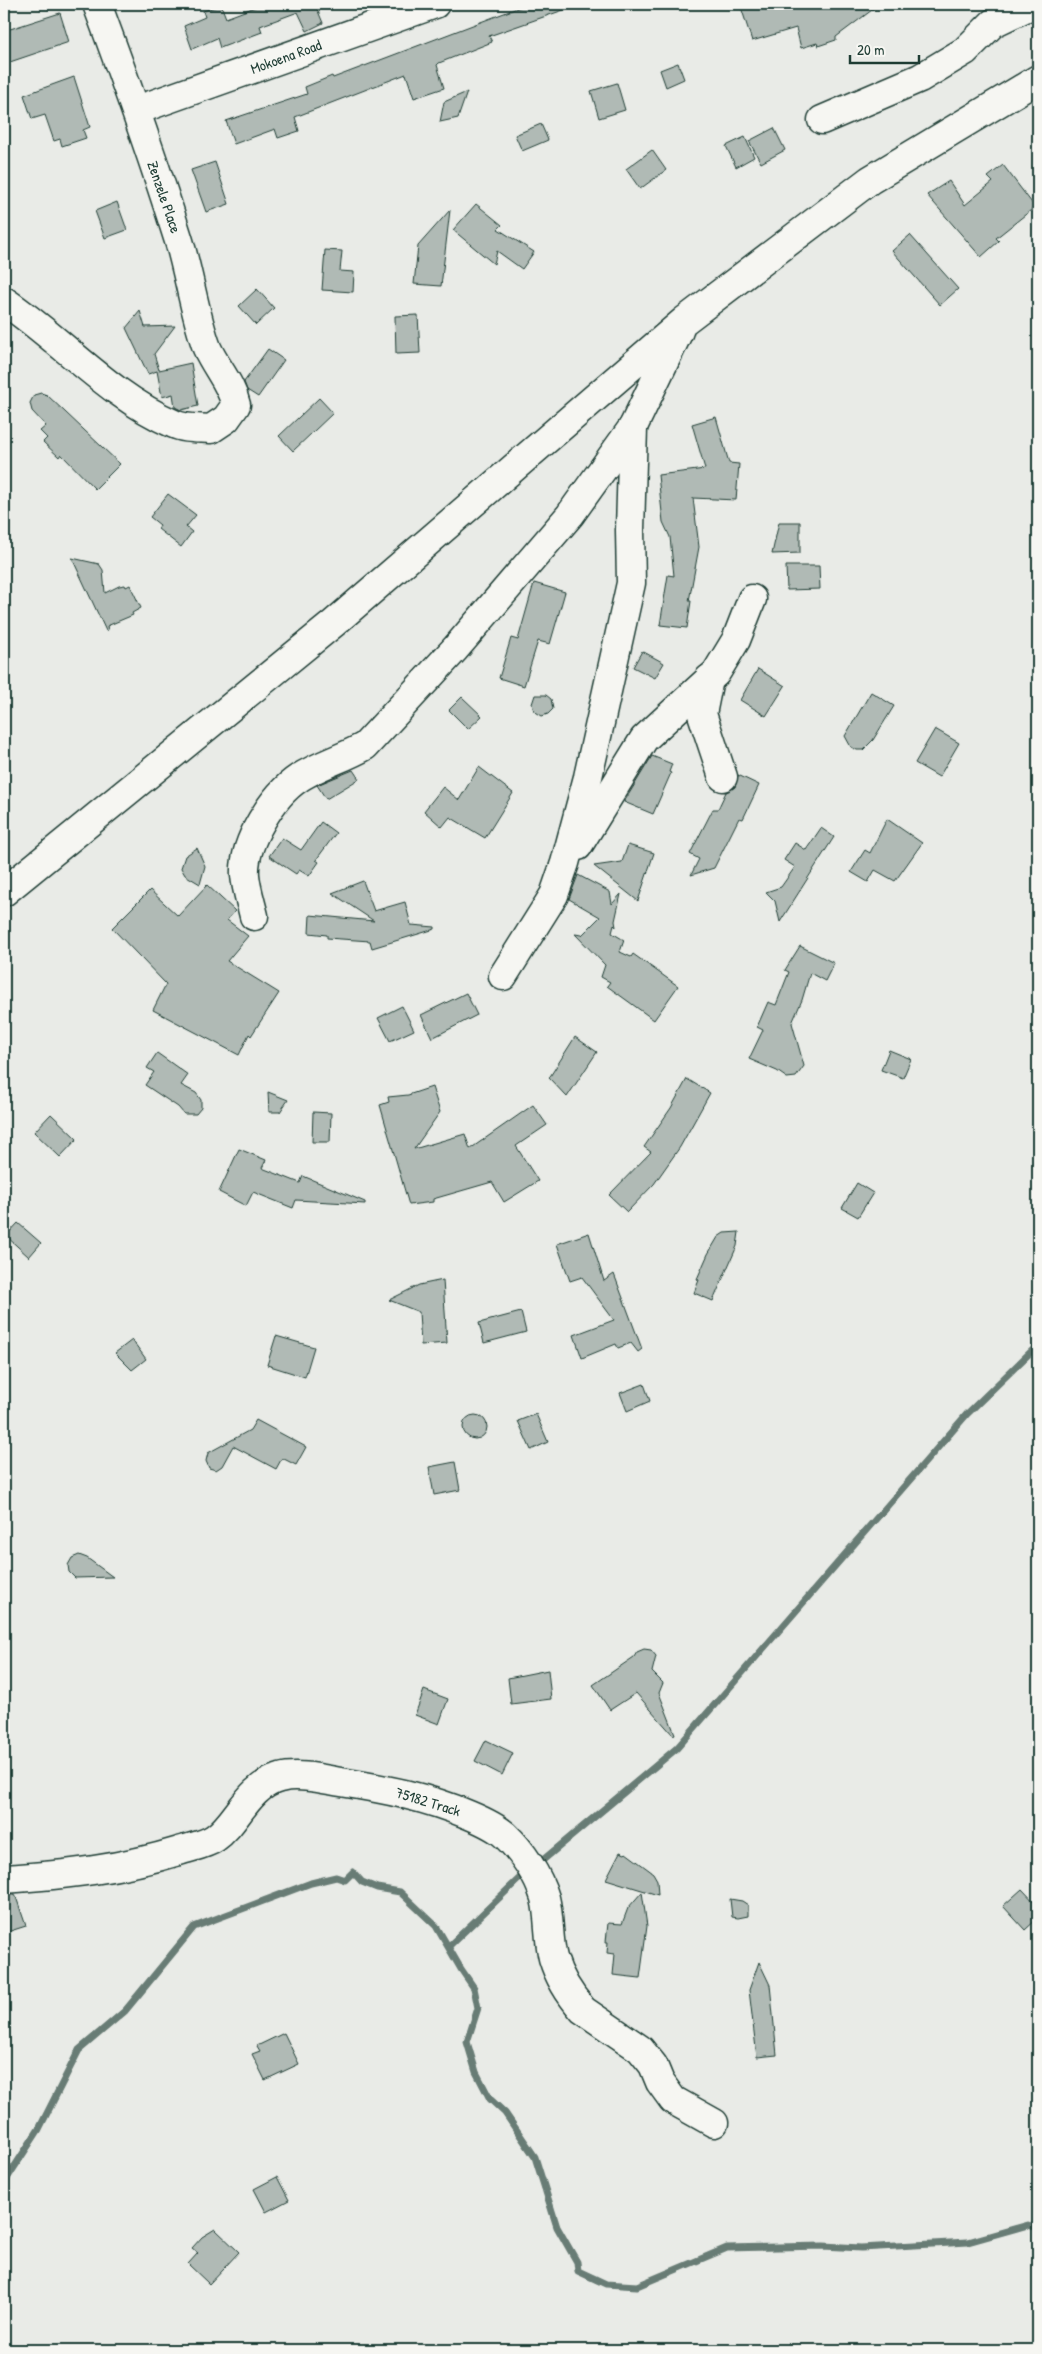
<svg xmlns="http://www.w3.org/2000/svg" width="1042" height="2354" viewBox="0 0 1042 2354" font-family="'Patrick Hand',sans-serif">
<rect width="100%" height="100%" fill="#e9ebe7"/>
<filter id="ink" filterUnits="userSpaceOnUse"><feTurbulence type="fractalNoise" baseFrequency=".02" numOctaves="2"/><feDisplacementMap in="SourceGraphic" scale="10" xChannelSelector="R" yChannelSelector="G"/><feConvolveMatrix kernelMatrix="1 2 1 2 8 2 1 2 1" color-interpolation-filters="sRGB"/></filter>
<g filter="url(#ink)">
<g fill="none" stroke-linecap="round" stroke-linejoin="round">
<g stroke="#687c75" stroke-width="7">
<path d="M537,1865L677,1748L967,1414L1038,1345"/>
<path d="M449,1946L524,1874"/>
<path d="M4,2183L39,2129L79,2050L125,2011L194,1927L311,1883L336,1877L345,1880L353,1872L362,1882L377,1888L400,1892L436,1926L461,1969L474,1988L478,2008L467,2042L476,2072L490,2099L505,2113L535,2157L557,2227L577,2262L578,2271L606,2284L637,2286L727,2248L823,2246L861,2248L968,2242L1028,2225L1038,2228"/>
</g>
</g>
<g fill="#b0bab5" stroke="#1f3d34">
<path d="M263,4H315L323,23L307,31L298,12L260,26L262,32L220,48L217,38L192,49L184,26L205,17L203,11L221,5L226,18Z"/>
<path d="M528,4H572V7L489,36L492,42L439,63L437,65L444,88L414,98L406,74L295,117L299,131L278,138L275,129L234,144L226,121L307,94L305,87L332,76L333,78Z"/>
<path d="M740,4H880L836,37V40L818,46L817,43L801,48L796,28L752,41Z"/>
<path d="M60,13L69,42L4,64V31Z"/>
<path d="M678,63L684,79L666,87L660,70Z"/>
<path d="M74,77L90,127L83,130L86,138L62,146L60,139L54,141L45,115L32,119L24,95Z"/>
<path d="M617,83L625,110L599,118L591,91Z"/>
<path d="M467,92L458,118L440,122L444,102Z"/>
<path d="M541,124L548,140L522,151L515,135Z"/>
<path d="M774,128L785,150L761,163L749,141Z"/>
<path d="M745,137L754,157L736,167L726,146Z"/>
<path d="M652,150L666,170L640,189L626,169Z"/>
<path d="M215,162L229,204L206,212L191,170Z"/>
<path d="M1003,165L1035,207L996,238L999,241L981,257L927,195L949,181L965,205L993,182L988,177Z"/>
<path d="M117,202L127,230L105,238L95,211Z"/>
<path d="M476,204L502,225L498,229L534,252L522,269L497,251L494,264L453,230Z"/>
<path d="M450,210L441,286L414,284L418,246Z"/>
<path d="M910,235L958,289L940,305L892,251Z"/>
<path d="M325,250L342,251L340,271L354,272L353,292L322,290Z"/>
<path d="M257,289L274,308L256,325L239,306Z"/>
<path d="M140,311L145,327L175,326L154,354L159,370L191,363L198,406L181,410L175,407L173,394L162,397L157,371L148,374L126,328Z"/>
<path d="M418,315L420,353L396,354L395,316Z"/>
<path d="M268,349L284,360L258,397L247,390L244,382Z"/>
<path d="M41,393L47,395L120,464L95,489L61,454L59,457L43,442L47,438L40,431L46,426L32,411L30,403L34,395Z"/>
<path d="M319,398L333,413L293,451L279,436Z"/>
<path d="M716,417L729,463L739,464L736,500L693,498L699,547L689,601H691L687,628L660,625L668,575L674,576L670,537L663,522L658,475L705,469L692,424Z"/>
<path d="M168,494L196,515L186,527L192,532L181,547L158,529L160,525L150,517Z"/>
<path d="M779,522H800V553L772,554Z"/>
<path d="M72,558L99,564L103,570L105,593L119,586L125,585L126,587L130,585L141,608L132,613L133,615L107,626L108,630L106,631Z"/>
<path d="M786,566H819L820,589L787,590Z"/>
<path d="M534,583L565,592L550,644L538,641L524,686L499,678L511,638L518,640Z"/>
<path d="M642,651L664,663L655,678L633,667Z"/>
<path d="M758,669L785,686L766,716L740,700Z"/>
<path d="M871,692L894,706L873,740L863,750H857L851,747L845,736Z"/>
<path d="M535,695H546L551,699L553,709L548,714L542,716L534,711L532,704Z"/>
<path d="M462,697L482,716L468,729L449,710Z"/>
<path d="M935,729L959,743L939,777L915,763Z"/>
<path d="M652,756L672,764L669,772L671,773L653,814L624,802Z"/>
<path d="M479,767L513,793L485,838L450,817L442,827L424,811L443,787L459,800Z"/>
<path d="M353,770L359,779L326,799L317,785Z"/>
<path d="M738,775L759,785L743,819L739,818L714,868L691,875L699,859L690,854L713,809H718L726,792L735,787Z"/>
<path d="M887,819L922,843L895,881L875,870L868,882L851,872L865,850L870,853Z"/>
<path d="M321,822L336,833L316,860L319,862L309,876L299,870L296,874L269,856L282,838L301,850Z"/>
<path d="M821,828L834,837L780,922L775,901L766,892L781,887L795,867L784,860L795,843L806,850Z"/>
<path d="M628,845L654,853L638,901L594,866L622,862Z"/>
<path d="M197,848L205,866L200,884L185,875L181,868L185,856Z"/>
<path d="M578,875L610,892L612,904L621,894L615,921L616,927L614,925L612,933L624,940L620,952L631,957L633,954L678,986L654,1020L607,986L610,982L601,977L605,965L575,934L582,935L600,917L569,899Z"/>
<path d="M363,881L374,911L405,902L411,925L435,927V929L372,948L370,941L327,938V935L309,933L310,915L374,921L332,893Z"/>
<path d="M207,885L235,911L227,920L248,936L227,961L279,993L251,1036L249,1034L239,1055L153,1010L166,984L112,928L150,890L178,916Z"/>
<path d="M800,946L834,963L825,981L810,973L802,1000L792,1023L804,1066L796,1077L787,1078L777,1071L749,1059L763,1030L757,1027L768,1002L776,1005L789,972L785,970Z"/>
<path d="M466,993L477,1015L432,1038L421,1015Z"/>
<path d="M402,1006L414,1030L390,1041L378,1018Z"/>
<path d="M575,1037L597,1052L567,1097L549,1078Z"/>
<path d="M889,1050L911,1059L903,1078L881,1070Z"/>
<path d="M157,1053L188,1075L181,1085L196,1093L201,1100V1108L196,1114H184L178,1107L145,1085L154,1072L147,1068Z"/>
<path d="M687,1079L710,1093L680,1147L654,1184L627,1212L609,1195L651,1152L644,1147L671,1108Z"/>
<path d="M432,1087L440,1112L414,1149L465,1134L470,1149L533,1105L547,1125L516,1146L538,1181L504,1202L492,1182L433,1199V1202L409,1205L380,1105L389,1102L388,1097L408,1095Z"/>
<path d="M268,1092L288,1100L280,1112H269Z"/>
<path d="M313,1112L331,1113L330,1142H312Z"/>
<path d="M51,1114L77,1139L60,1157L34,1132Z"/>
<path d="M239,1149L266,1160L262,1168L300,1183L303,1176L365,1202V1204L296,1200L293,1208L253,1192L246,1206L219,1192Z"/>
<path d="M857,1183L873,1193L858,1217L842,1208Z"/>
<path d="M18,1223L41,1243L29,1257L6,1236Z"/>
<path d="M739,1232L737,1246L713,1301L694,1293L699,1280L697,1279L708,1254L718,1237L724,1233Z"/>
<path d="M589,1233L604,1281L614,1274L642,1349L638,1352L631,1343L618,1348L616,1344L582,1358L574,1335L614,1320L582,1277L570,1281L557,1244Z"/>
<path d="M443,1280L447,1343L421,1345L419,1312L389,1300L419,1285Z"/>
<path d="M521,1312L526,1332L484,1343L479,1323Z"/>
<path d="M276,1336L314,1347L305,1377L267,1365Z"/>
<path d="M132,1340L146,1359L132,1370L115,1353Z"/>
<path d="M644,1384L650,1401L627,1411L620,1393Z"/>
<path d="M536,1414L548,1442L531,1450L518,1421Z"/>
<circle cx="475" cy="1427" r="12"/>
<path d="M256,1420L306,1447L296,1465L282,1458L276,1469L233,1446L222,1466L216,1470L209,1468L206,1461L208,1453L250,1430Z"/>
<path d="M455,1462L460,1490L434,1495L429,1467Z"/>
<path d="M79,1555L87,1558L113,1577L75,1578L69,1572L68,1565L72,1558Z"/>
<path d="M644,1649L651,1650L656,1656L652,1672L663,1683L659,1693L675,1734L673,1735L636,1693L610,1710L593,1685L634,1657L637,1652Z"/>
<path d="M548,1670L551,1699L511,1704L508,1678Z"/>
<path d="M424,1690L448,1699L439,1724L415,1715Z"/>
<path d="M486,1740L513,1753L502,1775L475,1761Z"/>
<path d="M620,1852L625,1854L626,1853L653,1873L657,1880L658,1895L606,1879Z"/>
<path d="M1022,1889L1038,1906V1918L1025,1930L1003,1906Z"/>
<path d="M642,1892L647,1926L640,1978L613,1975L615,1954L607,1953L608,1942H606L608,1923L622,1924L628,1908Z"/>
<path d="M4,1894H15L26,1926L4,1933Z"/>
<path d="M730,1899L742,1901L748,1905V1916L738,1918L732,1917Z"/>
<path d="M759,1962L770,1985L777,2055L757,2057L749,1990Z"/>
<path d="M284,2033L299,2064L265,2080L252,2054L260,2051L257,2046Z"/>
<path d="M277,2177L289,2200L266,2212L254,2189Z"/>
<path d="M215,2229L239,2252L209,2284L188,2264L198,2253L192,2248L202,2237Z"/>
</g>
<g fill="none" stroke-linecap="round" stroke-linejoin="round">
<g stroke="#1f3d34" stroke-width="31">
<g id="minor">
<path d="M137,110L435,4"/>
<path d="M822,120L920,78L965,51L993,23L1033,4"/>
<path d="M4,301C61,339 109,396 174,424C184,429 200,428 211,429L226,419L236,405C231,383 216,368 207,348C195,316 189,274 179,241C154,161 126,82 97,4"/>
<path d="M709,679L702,714L723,777"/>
<path d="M578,846L644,739L716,673L736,640L752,599"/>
<path d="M4,892L334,623L684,321L870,180L1038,79"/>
<path d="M254,916C251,903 246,888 245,875C243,843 273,795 299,778C319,765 344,758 365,746L455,649L570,515L633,427L679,331"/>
<path d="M503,976L554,895L565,863L588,777L631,583L630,530L633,427"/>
<path d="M4,1879C64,1875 121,1869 179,1851C190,1847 205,1845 215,1838C237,1823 248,1786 280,1778C298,1773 323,1779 341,1782C385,1789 427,1797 469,1815C481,1820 495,1826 505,1835C522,1851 538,1875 545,1898C550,1918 548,1939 553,1958C559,1978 570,1995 583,2010L640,2049L653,2065L660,2082L673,2100L714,2123"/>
</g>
</g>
<use href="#minor" stroke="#f6f6f2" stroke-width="28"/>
</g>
</g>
<g text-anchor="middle" stroke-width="4.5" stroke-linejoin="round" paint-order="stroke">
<g font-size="15" fill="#1f3d34" stroke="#f6f6f2">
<text transform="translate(286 57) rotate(-20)" y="5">Mokoena Road</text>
<text transform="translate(164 197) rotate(71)" y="5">Zenzele Place</text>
<text transform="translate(428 1802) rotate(17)" y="5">75182 Track</text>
</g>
</g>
<rect width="1042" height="2354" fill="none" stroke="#f6f6f2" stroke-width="20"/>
<rect x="10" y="10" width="1022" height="2334" fill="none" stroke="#1f3d34" stroke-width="2" filter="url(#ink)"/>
<path d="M850 55v8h69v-8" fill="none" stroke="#1f3d34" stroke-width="2.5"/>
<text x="857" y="55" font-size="15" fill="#1f3d34" stroke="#f6f6f2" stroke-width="4" paint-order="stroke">20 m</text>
</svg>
